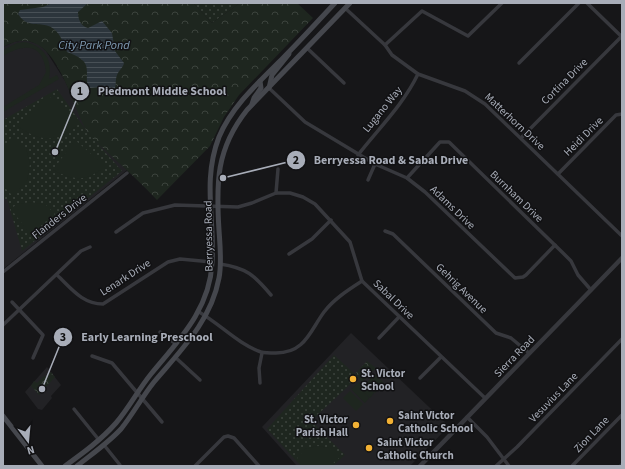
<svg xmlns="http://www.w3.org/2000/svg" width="625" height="469" viewBox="0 0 625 469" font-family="'Source Sans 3',sans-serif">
<defs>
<pattern id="grass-dots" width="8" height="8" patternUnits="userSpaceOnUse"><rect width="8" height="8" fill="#1e261f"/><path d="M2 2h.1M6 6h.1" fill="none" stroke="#3c433d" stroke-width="1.8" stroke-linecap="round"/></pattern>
<pattern id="forest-crowns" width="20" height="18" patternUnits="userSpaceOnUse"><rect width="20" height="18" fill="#1e261f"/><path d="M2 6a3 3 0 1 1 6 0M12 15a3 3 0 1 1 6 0" fill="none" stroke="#3c433d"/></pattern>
<pattern id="water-rules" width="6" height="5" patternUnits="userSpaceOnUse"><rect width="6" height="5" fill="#2c353c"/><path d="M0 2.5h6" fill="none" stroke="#485056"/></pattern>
</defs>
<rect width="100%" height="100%" fill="#161618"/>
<g fill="#222225">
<path d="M25,40L38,44L46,51L65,81L88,133L127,170L3,269V47L14,42Z"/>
<path d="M351,333L449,426L410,466H297L262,427Z"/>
<path d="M47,367L61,385L51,396L52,398L42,410L38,409L25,392Z"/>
</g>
<g fill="url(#grass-dots)">
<path d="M193,3H240L212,23Z"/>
<path d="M57,89L88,133L122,171L22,251L7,199H3V120Z"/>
<path d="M334,355L358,377L311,421L345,455L333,466H301L267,429Z"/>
</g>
<g fill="url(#forest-crowns)">
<path d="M3,3H193L212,23L240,3H297L313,18L239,95L224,117L210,146L157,200C142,184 126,169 109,154C103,147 92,140 88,133C69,102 55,17 3,47Z"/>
<path d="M367,361L376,368L362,382L355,374Z"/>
<path d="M51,372L55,377L39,395L31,386L34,381L37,383L44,376L46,377Z"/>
</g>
<g fill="#1e261f">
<path d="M25,42C44,46 53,60 49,79L57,75L59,79L3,112V107L39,85L46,72C43,42 23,44 3,56V50L17,43Z"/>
<path d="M48,95L80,123C57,143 42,143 17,126Z"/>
<path d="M13,136L26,148L30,164L27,180L13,196L3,186V147Z"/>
<path d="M75,140L105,166C87,182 75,181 53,170Z"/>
<path d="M31,202L46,205L55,214L30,234L11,209L17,204Z"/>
<path d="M375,374L384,383L375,393L366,384Z"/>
<path d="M359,382L363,387L366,384L374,393L370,398L363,392L369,398L365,403L351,389Z"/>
<path d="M350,391L363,404L356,411L343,398Z"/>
<path d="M318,446L329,448L341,456L330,466H303L297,458L305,449Z"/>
</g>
<path fill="url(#water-rules)" d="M52,3H88L78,12C78,18 80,26 88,28L102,21L112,33L115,51L124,63C123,68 119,70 117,75C114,83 119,91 107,94L100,87L89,88C84,79 91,67 82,60C78,56 72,54 67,52C53,7 33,37 18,14L20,10L43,7Z"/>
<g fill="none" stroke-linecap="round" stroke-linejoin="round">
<path stroke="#2c353c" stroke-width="1.5" d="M619,466L622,463"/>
<g stroke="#37383d" stroke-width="3.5">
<path d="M587,3L622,37"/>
<path d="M345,8L385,45L392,55L418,74L465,91L485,104L622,236"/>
<path d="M385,45L422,11L468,36L502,3"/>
<path d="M307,48L344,83"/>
<path d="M519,63L579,3"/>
<path d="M269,88L305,122L375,164L407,178L425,192L515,278L523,277L526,275L555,245"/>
<path d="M521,138L621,37"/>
<path d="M358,155C379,128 403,105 418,74"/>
<path d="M558,174L616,115L622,114"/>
<path d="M407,178L440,142H449L563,253L571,261L578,275L591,290"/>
<path d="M368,180L375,164"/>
<path d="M276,193L278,169"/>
<path d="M385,231L393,234L496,333L511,338L529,353"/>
<path d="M116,232L143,213L175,205L238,207L252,203L276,193H290L303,197L315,204L350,242L362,281L485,398"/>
<path d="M289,254L312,239L331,220"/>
<path d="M220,264C247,268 254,275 271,295"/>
<path d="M3,272L127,173"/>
<path d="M57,275C71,288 82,304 103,304L168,262L180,259L212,262"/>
<path d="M12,302L43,335L33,358"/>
<path d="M199,312C220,324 238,344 261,352C265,353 271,353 276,353C305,353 310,331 324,312C334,299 348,290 362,281"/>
<path d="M3,325L81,251L90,247"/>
<path d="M160,332L176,344"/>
<path d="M379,338L399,317"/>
<path d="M92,356L112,363L162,422"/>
<path d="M175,357L200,380"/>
<path d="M420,378L441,357"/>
<path d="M260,383L259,368L262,353"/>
<path d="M74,409L99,440"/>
<path d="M467,417L487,437L509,466"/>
<path d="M104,445L120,465"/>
<path d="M195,466L224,437L228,436L234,438L259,466"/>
<path d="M496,466L517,447L622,339"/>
<path d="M572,466L622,415"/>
</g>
<path stroke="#37383d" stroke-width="4.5" d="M420,466L622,258"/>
<g stroke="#45474d" stroke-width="5">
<path d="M269,88L272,75L289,54"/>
<path d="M252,104L254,98L261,88L260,81"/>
<path d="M3,416L42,466"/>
<path d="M65,466C83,453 101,440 116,423C129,408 138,390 151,374C179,340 210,309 212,263C215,219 202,181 219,137C232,106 259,82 283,58C301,40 318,21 335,3"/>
<path d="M77,466C92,454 108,443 121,429C133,414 142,397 154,382C181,350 211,321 219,278C222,263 220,246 219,230C216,183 216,149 247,110L350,3"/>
</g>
</g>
<g fill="#f2b134" stroke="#111113" stroke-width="1.5">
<circle cx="353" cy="379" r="4"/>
<circle cx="390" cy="421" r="4"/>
<circle cx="356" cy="425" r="4"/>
<circle cx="369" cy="448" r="4"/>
</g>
<g text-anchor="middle" stroke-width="3" stroke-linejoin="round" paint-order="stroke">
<g font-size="11" fill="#a8adb8" stroke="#111113">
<text transform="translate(564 81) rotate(-45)" y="4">Cortina Drive</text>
<text transform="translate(382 109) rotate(-51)" y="4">Lugano Way</text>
<text transform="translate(515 121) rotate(43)" y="4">Matterhorn Drive</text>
<text transform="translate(583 136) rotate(-45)" y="4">Heidi Drive</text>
<text transform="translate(517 196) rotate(44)" y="4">Burnham Drive</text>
<text transform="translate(453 207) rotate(44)" y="4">Adams Drive</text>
<text transform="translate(59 216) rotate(-38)" y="4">Flanders Drive</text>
<text transform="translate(208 236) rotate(-91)" y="4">Berryessa Road</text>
<text transform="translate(125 277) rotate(-33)" y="4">Lenark Drive</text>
<text transform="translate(462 288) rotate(44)" y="4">Gehrig Avenue</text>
<text transform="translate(394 299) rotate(44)" y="4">Sabal Drive</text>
<text transform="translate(514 356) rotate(-46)" y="4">Sierra Road</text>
<text transform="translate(553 397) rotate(-46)" y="4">Vesuvius Lane</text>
<text transform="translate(591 434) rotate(-46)" y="4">Zion Lane</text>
</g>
<g font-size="11" font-weight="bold" fill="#a8adb8" stroke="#111113" text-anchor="start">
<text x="361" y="377">St. Victor<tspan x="361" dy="13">School</tspan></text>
<text x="398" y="419">Saint Victor<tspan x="398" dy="13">Catholic School</tspan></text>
<text x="348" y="423" text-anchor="end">St. Victor<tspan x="348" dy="13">Parish Hall</tspan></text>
<text x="377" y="446">Saint Victor<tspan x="377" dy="13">Catholic Church</tspan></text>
</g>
<g font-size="12" font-style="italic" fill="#7f9bb3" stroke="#111113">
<text x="94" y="49">City Park Pond</text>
</g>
</g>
<path fill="none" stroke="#a8adb8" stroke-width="1.5" d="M55 152L80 91M223 178L296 160M42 389L63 337"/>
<g fill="#a8adb8" stroke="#111113" stroke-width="1.5">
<circle cx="55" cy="152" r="4"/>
<circle cx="223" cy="178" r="4"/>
<circle cx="42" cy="389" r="4"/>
<circle cx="80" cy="91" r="10"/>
<circle cx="296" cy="160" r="10"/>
<circle cx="63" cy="337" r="10"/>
</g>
<g font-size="12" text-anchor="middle" font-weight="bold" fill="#111">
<text x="80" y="95">1</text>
<text x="296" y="164">2</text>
<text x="63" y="341">3</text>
</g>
<g font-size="12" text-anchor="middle" font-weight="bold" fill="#a8adb8" stroke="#111113" stroke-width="3" stroke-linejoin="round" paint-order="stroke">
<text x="162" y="95">Piedmont Middle School</text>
<text x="391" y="164">Berryessa Road &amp; Sabal Drive</text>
<text x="147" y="341">Early Learning Preschool</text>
</g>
<rect width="625" height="469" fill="none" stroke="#a8adb8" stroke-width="8"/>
<g transform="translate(28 441) rotate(164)" stroke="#111113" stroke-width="3" paint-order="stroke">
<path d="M0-3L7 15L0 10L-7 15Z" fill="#a8adb8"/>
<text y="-6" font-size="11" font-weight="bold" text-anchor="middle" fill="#a8adb8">N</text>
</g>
</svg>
